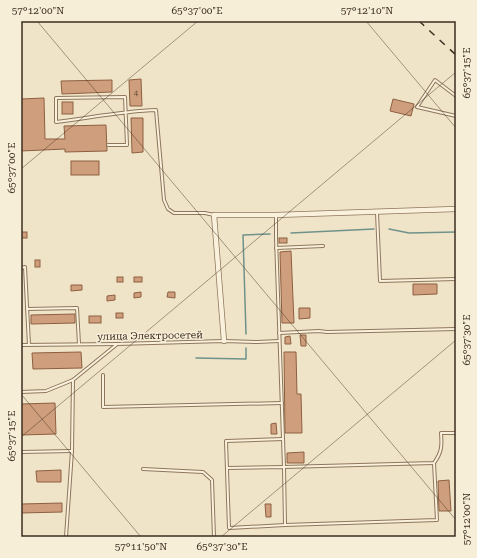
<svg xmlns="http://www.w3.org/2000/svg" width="477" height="558" viewBox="0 0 477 558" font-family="'Roboto Serif',serif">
<rect width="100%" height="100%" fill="#f0e4c8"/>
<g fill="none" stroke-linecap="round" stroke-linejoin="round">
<g stroke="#6f938a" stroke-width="1.5">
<path d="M389,229L409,233L456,232"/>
<path d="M291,233L374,229"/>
<path d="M246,334L243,235L270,234"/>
<path d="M196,358L246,359V348"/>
</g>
</g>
<g fill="#cf9f7d" stroke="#8d5f41">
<path d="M141,79L142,106H130L129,80Z"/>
<path d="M112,80V92L62,94L61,81Z"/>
<path d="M44,98L45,139H65L64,126L106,125L107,151L65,152V149L21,151V99Z"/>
<path d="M393,99L414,104L411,116L390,111Z"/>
<rect x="62" y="102" width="11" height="12"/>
<path d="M131,118H143V152L132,153Z"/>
<rect x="71" y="161" width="28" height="14"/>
<rect x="21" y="232" width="6" height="6"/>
<rect x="279" y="238" width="8" height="5"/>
<path d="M291,251L294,323H282L280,252Z"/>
<rect x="35" y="260" width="5" height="7"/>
<rect x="117" y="277" width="6" height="5"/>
<rect x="134" y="277" width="8" height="5"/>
<path d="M413,284H437V294L413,295Z"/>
<path d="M71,285H82V290L71,291Z"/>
<path d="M141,292V297L134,298V293Z"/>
<path d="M168,292H175V298L167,297Z"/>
<path d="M115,295V300L107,301V296Z"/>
<path d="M299,308H310V318L299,319Z"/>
<rect x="116" y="313" width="7" height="5"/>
<path d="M75,314V323L31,324V315Z"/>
<rect x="89" y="316" width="12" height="7"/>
<path d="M300,335H306V346H301Z"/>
<path d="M290,336L291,344H285V337Z"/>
<path d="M81,352L82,368L33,369L32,353Z"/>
<path d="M284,352H296L297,394H301L302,433H285Z"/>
<path d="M55,403L56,434L21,435V404Z"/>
<path d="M276,423L277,434H271V424Z"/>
<path d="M304,452V463H287V453Z"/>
<path d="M61,470V482H37L36,471Z"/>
<path d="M449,480L451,511H439L438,481Z"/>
<path d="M62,503V512L21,513V504Z"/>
<path d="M265,504H271V517H266Z"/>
</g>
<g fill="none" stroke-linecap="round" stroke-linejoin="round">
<g stroke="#8d765c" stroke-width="4">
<g id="lane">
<path d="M456,96L435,80L417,107L456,116"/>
<path d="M108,145H127L125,97L56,98V122C89,118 123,111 156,110L164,200L168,209L174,213H205L214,215"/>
<path d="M377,213L380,281L456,279"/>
<path d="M276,216V238L284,467L434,463C442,452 442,446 441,433H456"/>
<path d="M276,248L323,246"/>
<path d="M21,268L25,267L29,345"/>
<path d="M27,309L77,308L79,344"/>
<path d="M279,333L319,331L327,332L456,329"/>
<path d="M21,345L117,344L224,341L257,342L279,341"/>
<path d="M103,375V407L282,403"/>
<path d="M21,392L46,391L73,380"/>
<path d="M283,439L226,441L229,528L285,525"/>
<path d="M21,452L72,451"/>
<path d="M227,468L284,467L285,525L437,520L434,463"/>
<path d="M143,469L203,472L212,480L214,537"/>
<path d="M66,537L72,451L73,380L116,345"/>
</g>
</g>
<g stroke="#8d765c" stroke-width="6">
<path id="street" d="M224,341L214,215H276L456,209"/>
</g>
<use href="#lane" stroke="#faf1dc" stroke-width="2"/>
<use href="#street" stroke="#faf1dc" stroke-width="4.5"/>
<path stroke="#3d2e20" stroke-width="1.5" stroke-dasharray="7 7" stroke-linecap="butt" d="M419,21L456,55"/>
</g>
<path fill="none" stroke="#3d2e20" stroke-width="1" stroke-opacity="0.45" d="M37,21L456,520M366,21L456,128M21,169L198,21M21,394L141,537M21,437L456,72M221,537L456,340"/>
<g text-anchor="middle" stroke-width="3" stroke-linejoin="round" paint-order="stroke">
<g font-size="8" fill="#624a37">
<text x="136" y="96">4</text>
</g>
<g font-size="10" fill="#3d2e20" stroke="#f7eed8">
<text transform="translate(150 335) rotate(-1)" y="4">улица Электросетей</text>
</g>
</g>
<rect width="477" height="558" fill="none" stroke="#f7eed8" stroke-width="44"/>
<rect x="22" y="22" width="433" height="514" fill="none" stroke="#3d2e20" stroke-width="1.5"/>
<g font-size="10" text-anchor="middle" fill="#3d2e20">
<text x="38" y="14">57°12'00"N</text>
<text x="197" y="14">65°37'00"E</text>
<text x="367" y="14">57°12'10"N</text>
<text transform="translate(466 73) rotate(-90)" y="4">65°37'15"E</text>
<text transform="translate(11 168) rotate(-90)" y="4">65°37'00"E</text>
<text transform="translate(466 340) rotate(-90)" y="4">65°37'30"E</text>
<text transform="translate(11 436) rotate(-90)" y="4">65°37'15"E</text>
<text transform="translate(466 519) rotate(-90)" y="4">57°12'00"N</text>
<text x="141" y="550">57°11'50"N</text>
<text x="222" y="550">65°37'30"E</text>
</g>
</svg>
